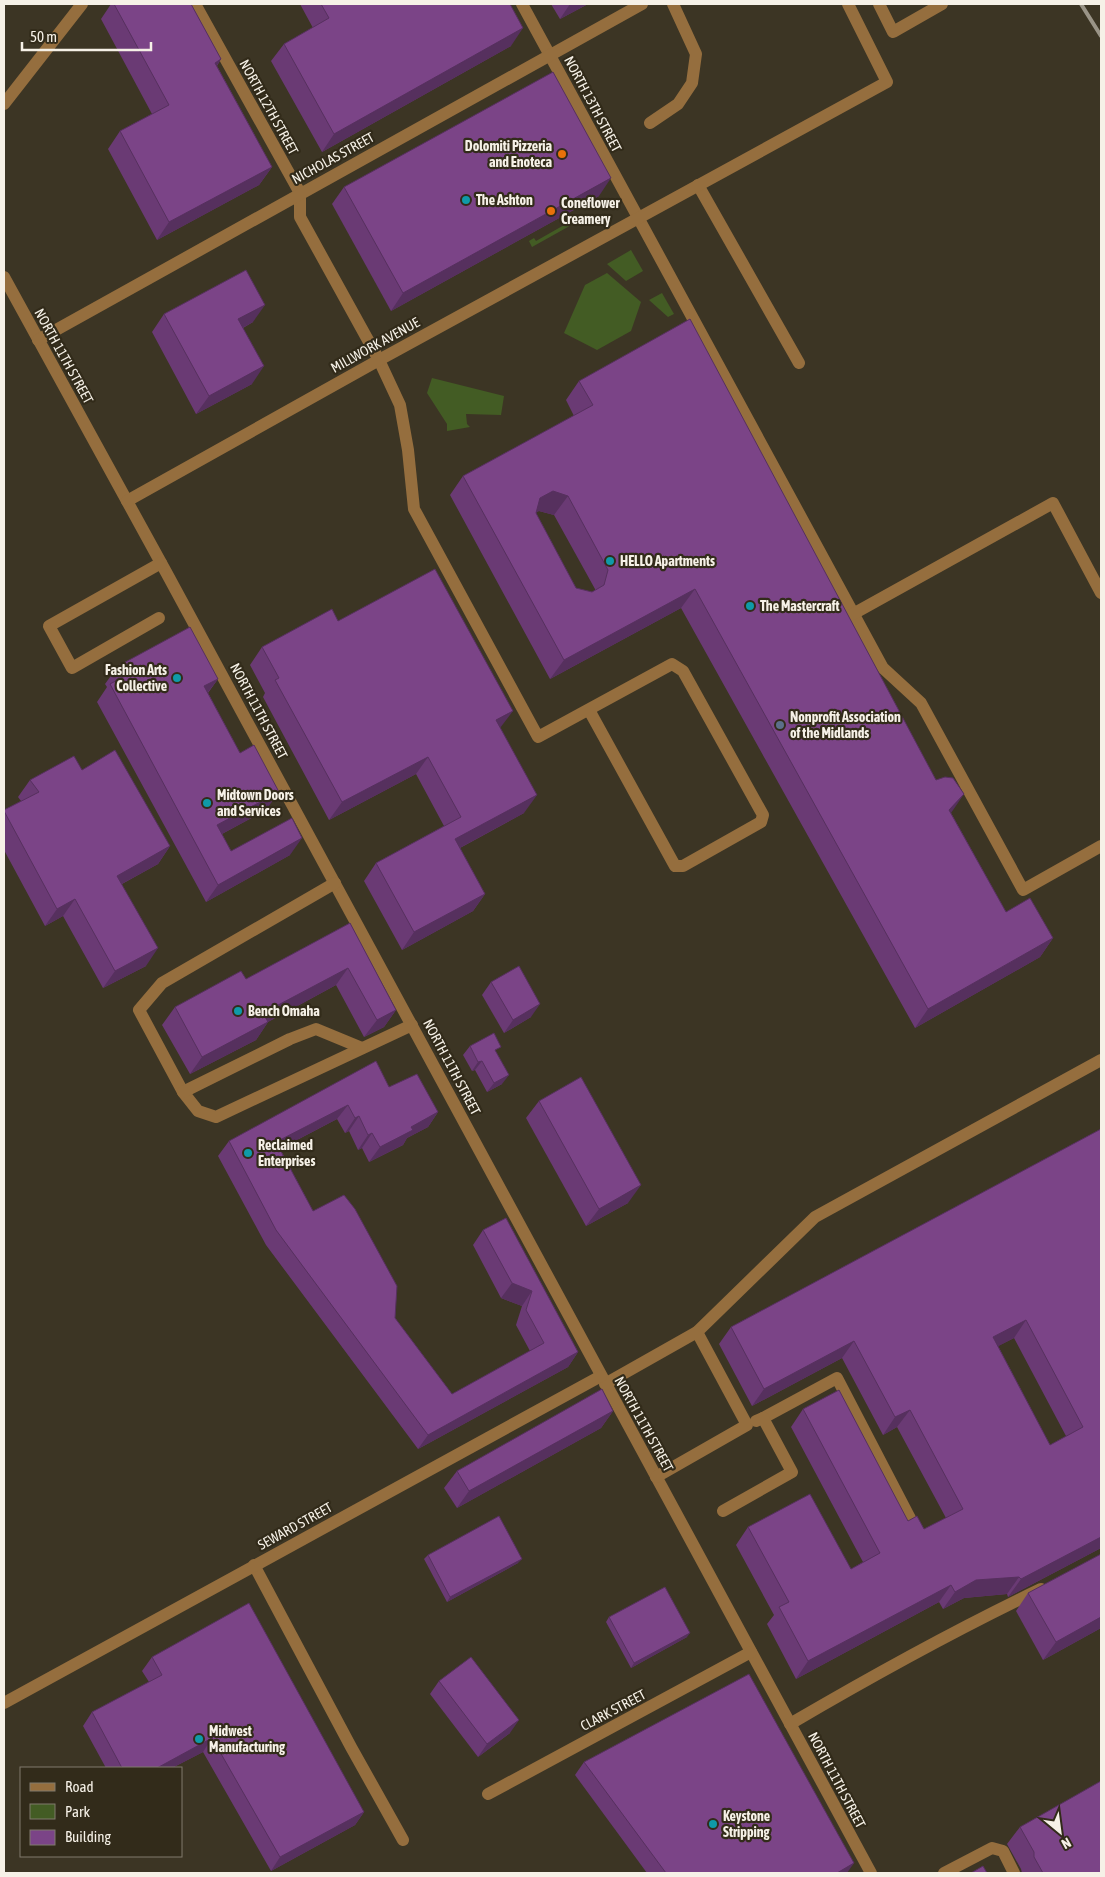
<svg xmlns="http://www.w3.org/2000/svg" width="1105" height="1877" viewBox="0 0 1105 1877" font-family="'Asap Condensed',sans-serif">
<rect width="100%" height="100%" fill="#3c3524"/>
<g fill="#435c24">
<path d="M573,220L575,223L532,247L529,241L534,238L536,241Z"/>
<path d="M631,250L643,271L626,281L607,264Z"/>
<path d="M607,273L641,302L631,331L597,350L564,333L585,285Z"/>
<path d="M662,293L674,314L668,317L649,300Z"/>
<path d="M432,378L504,396L501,415L466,414L467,424L470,427L447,431V424L427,393Z"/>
</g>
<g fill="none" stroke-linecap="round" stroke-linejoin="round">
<g stroke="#956e3e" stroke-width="12">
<path d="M195,4L300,193V217L379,360L400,405L408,450L414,509L538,737L672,664L683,671L763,815L761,822L683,866H675L589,710"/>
<path d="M522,4L883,668L921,703L1023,890L1101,846"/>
<path d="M879,4L893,32L942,4"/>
<path d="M4,104L82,4"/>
<path d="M650,123L678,104L692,83L696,54L673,4"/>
<path d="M698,185L799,363"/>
<path d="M4,277L166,572L871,1873"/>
<path d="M38,340L642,4"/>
<path d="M127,501L379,360L887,82L848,4"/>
<path d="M853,614L1053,503L1101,593"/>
<path d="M159,618L72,668L49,626L161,563"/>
<path d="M335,883L162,983L139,1010L183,1092L198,1111L216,1117L412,1025"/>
<path d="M183,1092L290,1039L316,1029L362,1048"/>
<path d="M697,1332L815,1217L1101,1060"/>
<path d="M605,1384L697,1332L747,1425L656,1477"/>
<path d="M763,1418L837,1378L914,1526"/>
<path d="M723,1511L792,1472L763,1418L756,1421"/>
<path d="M254,1565L351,1747L403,1840"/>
<path d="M4,1703L601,1376"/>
<path d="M790,1724C872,1676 955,1630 1041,1589"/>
<path d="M488,1794L751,1652"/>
<path d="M944,1873L992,1848L1003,1851L1014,1873"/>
</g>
<path stroke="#9a9487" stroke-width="4" d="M1081,4L1101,36"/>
</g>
<g fill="#6a3a74" fill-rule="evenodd">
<path d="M111,4H191L221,59L217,66L272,167L259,185L157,240L108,149L120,131L152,114L101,19Z"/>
<path d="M300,4H510L511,46L322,152L271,61L284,44L313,28Z"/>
<path d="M551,4H588L560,19Z"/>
<path d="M344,187L599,196L391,311L332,204Z"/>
<path d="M164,314L253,322L243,328L252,384L196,414L152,332Z"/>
<path d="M579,381L951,813L1006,912L1053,938L1040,957L915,1028L681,608L550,679L450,495L463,476L574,416L566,400ZM539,511L554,515L595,589V591L592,592L576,588L536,513V512Z"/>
<path d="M338,621L500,729L524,813L460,848L485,894L473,911L402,950L364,881L376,863L444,826L416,774L329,820L263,697L265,693L250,665L262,647Z"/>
<path d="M118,666L218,679L208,693L240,753L266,810L222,834L231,851L290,855L206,902L97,702L107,687L105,684Z"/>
<path d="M82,770L170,846L158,864L122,884L146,966L103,988L63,916L45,926L4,850V810L21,801L18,797L30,780Z"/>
<path d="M350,923L396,1010L384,1027L364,1037L336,985L268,1022L256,1040L190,1074L162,1025L175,1007L246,979Z"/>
<path d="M491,982L531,1017L504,1033L482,995Z"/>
<path d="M470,1046L497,1053L502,1084L487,1092L475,1070L472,1071L463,1055Z"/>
<path d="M389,1087L438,1112L428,1127L407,1138L403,1145L369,1162L362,1148L358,1150L349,1131L345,1133L337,1119L280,1149L313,1211L395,1318L452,1394L530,1351L516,1325L522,1306L501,1298L473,1245L483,1230L506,1218L578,1352L568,1367L418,1449L266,1245L218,1156L229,1141Z"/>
<path d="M539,1101L628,1203L586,1226L526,1118Z"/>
<path d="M1101,1129V1548L1008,1597L1007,1594L964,1598L943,1609L939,1602L796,1679L767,1624L774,1615L736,1545L748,1527L851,1569L863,1562L791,1427L803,1409L908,1521L924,1529L946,1518L897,1427L883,1435L842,1358L752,1406L719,1344L731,1327ZM1014,1338L1066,1436L1050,1445L998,1346Z"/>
<path d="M613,1411L601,1428L457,1508L444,1488L457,1471Z"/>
<path d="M428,1555L518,1563L447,1602L424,1559Z"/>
<path d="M1028,1593L1101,1628L1043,1660L1016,1611Z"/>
<path d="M609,1617L687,1637L631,1668L606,1622Z"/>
<path d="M152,1657L364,1812L355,1825L271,1871L203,1752L172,1768H106L83,1726L92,1712L149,1682L142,1671Z"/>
<path d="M439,1681L510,1733L478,1757L430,1694Z"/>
<path d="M584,1762L847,1873H647L575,1775Z"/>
<path d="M1020,1827L1101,1873H1022L1021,1869L1007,1844Z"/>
</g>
<g fill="#56305e">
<path d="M570,4H588L560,19Z"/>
<path d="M523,28L511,46L322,152L334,134Z"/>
<path d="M221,59L209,77L215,63Z"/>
<path d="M272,167L259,185L157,240L169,222Z"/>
<path d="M611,178L599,196L391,311L403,293Z"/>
<path d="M265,305L253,322L226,337L238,319Z"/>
<path d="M264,366L252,384L196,414L209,396Z"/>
<path d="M553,491L568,496L554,515L539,511L527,518L540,498Z"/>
<path d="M695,589L681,608L550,679L564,660Z"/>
<path d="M218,679L205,696L204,686Z"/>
<path d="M513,711L500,728L496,720Z"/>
<path d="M428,757L416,774L329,820L342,802Z"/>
<path d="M279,792L266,810L205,843L217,825Z"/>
<path d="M964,794L951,813L949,810Z"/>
<path d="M537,795L524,813L443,857L455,839Z"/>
<path d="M302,838L290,855L206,902L218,885Z"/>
<path d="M170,846L158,864L105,893L117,876Z"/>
<path d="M485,894L473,911L402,950L414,932Z"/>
<path d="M75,899L63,916L45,926L57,909Z"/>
<path d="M1053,938L1040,957L915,1028L928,1009Z"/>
<path d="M158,948L146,966L103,988L115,971Z"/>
<path d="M348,968L336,985L251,1031L263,1013Z"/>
<path d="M540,1004L531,1017L504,1033L513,1020Z"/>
<path d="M396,1010L384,1027L364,1037L377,1020Z"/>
<path d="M268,1022L256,1040L190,1074L202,1057Z"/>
<path d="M482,1061L475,1070L472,1071L478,1062Z"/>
<path d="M509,1075L502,1084L487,1092L494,1083Z"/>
<path d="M348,1105L337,1119L266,1156L276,1142Z"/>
<path d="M438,1112L428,1127L407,1138L403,1145L369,1162L380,1147L411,1127Z"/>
<path d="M359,1116L349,1131L345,1133L355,1118Z"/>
<path d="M372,1133L362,1148L358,1150L368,1135Z"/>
<path d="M641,1185L628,1203L586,1226L599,1209Z"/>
<path d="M512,1283L532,1291L522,1306L501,1298Z"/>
<path d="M1026,1320L1014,1338L981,1355L993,1337Z"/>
<path d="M854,1341L842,1358L752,1406L764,1389Z"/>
<path d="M578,1352L568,1367L418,1449L428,1435Z"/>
<path d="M910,1410L897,1427L883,1435L895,1417Z"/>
<path d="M613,1411L601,1428L457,1508L469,1491Z"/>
<path d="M1101,1537V1548L1008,1597L1021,1579Z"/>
<path d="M522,1559L518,1563L447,1602L450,1597Z"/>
<path d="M1019,1577L1007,1594L964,1598L943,1609L955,1592L976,1580Z"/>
<path d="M951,1585L939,1602L796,1679L808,1661Z"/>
<path d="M1101,1617V1628L1043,1660L1056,1642Z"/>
<path d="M690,1633L687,1637L631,1668L634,1663Z"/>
<path d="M519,1720L510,1733L478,1757L487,1744Z"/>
<path d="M212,1738L203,1752L172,1768H157Z"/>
<path d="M364,1812L355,1825L271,1871L280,1857Z"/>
<path d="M854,1863L847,1873H836Z"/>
</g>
<g fill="#7b4487" stroke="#56305e" fill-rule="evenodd">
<path d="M114,4H191L221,59L215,63L272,167L169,222L120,131L169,105Z"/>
<path d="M321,4H510L523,28L334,134L284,44L329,18Z"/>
<path d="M553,72L611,178L403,293L344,187Z"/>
<path d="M246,270L265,305L238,319L264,366L209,396L164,314Z"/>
<path d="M690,319L936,780L945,777L953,778L964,794L949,810L1006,912L1030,898L1053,938L928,1009L695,589L564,660L463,476L593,405L579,381ZM553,491L568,496L608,570L604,585L592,592L576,588L536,513L540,498Z"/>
<path d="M435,569L513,711L496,720L537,795L455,839L485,894L414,932L376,863L461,817L428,757L342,802L275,680L279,678L262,647L332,609L338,621Z"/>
<path d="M190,627L218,679L204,686L240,753L254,745L279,792L217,825L231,851L292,818L302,838L218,885L110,684L123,677L118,666Z"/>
<path d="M115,750L170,846L117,876L158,948L115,971L75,899L57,909L4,811V810L39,792L30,780L74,756L82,770Z"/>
<path d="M350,923L396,1010L377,1020L348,968L263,1013L268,1022L202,1057L175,1007L241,971L246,979Z"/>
<path d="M519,966L540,1004L513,1020L491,982Z"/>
<path d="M494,1033L501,1047L495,1050L509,1075L494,1083L482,1061L478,1062L470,1046Z"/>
<path d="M376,1061L389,1087L417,1074L438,1112L411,1127L413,1130L380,1147L372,1133L368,1135L359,1116L355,1118L348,1105L276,1142L313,1211L344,1195L355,1209L397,1286L395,1318L452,1394L544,1343L526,1310L532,1291L512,1283L483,1230L506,1218L578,1352L428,1435L276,1230L229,1141Z"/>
<path d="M581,1077L641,1185L599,1209L539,1101Z"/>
<path d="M1101,1129V1537L1021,1579L1019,1577L976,1580L955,1592L951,1585L808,1661L779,1607L789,1602L748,1527L810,1494L851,1569L880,1553L803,1409L839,1390L908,1521L917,1516L924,1529L963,1509L910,1410L895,1417L854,1341L764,1389L731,1327ZM1026,1320L1083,1427L1050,1445L993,1337Z"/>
<path d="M602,1389L613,1411L469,1491L457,1471Z"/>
<path d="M499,1516L522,1559L450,1597L428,1555Z"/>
<path d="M1101,1554V1617L1056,1642L1028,1593Z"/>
<path d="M665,1587L690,1633L634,1663L609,1617Z"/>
<path d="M249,1603L364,1812L280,1857L212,1738L157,1768H122L92,1712L162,1675L152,1657Z"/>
<path d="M471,1657L519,1720L487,1744L439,1681Z"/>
<path d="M749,1674L854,1863L837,1873H666L584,1762Z"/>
<path d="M1101,1781V1873H1043L1034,1857V1852L1020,1827Z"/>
<path d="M983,1866L987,1873H971Z"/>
</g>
<g fill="#e8710a" stroke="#322b1a" stroke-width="2">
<circle cx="562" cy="154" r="5"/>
<circle cx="551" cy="211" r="5"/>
</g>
<g fill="#0f9aa8" stroke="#322b1a" stroke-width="2">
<circle cx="466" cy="200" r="5"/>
<circle cx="610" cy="561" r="5"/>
<circle cx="750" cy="606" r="5"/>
<circle cx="177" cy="678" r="5"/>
<circle cx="207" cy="803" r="5"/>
<circle cx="238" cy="1011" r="5"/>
<circle cx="248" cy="1153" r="5"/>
<circle cx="199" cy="1739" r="5"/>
<circle cx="713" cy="1824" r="5"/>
</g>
<circle fill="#5c6f8a" stroke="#322b1a" stroke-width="2" cx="780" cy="725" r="5"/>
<g text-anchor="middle" stroke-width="4.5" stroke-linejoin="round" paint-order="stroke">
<g font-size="14" fill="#f6f1e7" stroke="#322b1a">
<text transform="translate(593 104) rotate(62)" y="5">NORTH 13TH STREET</text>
<text transform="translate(269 107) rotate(61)" y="5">NORTH 12TH STREET</text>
<text transform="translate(333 158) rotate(-29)" y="5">NICHOLAS STREET</text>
<text transform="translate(375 345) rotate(-29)" y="5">MILLWORK AVENUE</text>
<text transform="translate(64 356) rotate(61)" y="5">NORTH 11TH STREET</text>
<text transform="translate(259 711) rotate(62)" y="5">NORTH 11TH STREET</text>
<text transform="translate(452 1067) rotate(62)" y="5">NORTH 11TH STREET</text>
<text transform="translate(644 1424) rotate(61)" y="5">NORTH 11TH STREET</text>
<text transform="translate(295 1526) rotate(-29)" y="5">SEWARD STREET</text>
<text transform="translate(613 1710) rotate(-28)" y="5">CLARK STREET</text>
<text transform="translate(837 1780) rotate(62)" y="5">NORTH 11TH STREET</text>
</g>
<g font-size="14" font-weight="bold" fill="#f6f1e7" stroke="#322b1a" text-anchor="start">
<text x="552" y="151" text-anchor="end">Dolomiti Pizzeria<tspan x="552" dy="16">and Enoteca</tspan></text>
<text x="476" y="205">The Ashton</text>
<text x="561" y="208">Coneflower<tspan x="561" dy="16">Creamery</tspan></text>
<text x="620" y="566">HELLO Apartments</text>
<text x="760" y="611">The Mastercraft</text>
<text x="167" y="675" text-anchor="end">Fashion Arts<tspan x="167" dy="16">Collective</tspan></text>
<text x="790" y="722">Nonprofit Association<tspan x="790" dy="16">of the Midlands</tspan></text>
<text x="217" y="800">Midtown Doors<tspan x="217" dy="16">and Services</tspan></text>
<text x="248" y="1016">Bench Omaha</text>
<text x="258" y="1150">Reclaimed<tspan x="258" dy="16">Enterprises</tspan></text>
<text x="209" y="1736">Midwest<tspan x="209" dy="16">Manufacturing</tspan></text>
<text x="723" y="1821">Keystone<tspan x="723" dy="16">Stripping</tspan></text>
</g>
</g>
<rect width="1105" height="1877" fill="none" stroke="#f6f1e7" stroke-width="10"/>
<rect x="20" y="1767" width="162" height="90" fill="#322b1a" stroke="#807a6c"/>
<rect x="30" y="1783" width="25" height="8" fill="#956e3e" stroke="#807a6c"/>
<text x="65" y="1792" font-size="15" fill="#f6f1e7">Road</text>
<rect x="30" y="1804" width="25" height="15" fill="#435c24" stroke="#807a6c"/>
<text x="65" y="1817" font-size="15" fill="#f6f1e7">Park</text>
<rect x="30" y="1830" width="25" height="15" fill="#7b4487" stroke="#807a6c"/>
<text x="65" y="1842" font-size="15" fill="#f6f1e7">Building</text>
<g transform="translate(1060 1832) rotate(151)" stroke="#322b1a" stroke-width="4" paint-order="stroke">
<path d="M0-4L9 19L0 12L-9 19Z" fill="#f6f1e7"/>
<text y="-8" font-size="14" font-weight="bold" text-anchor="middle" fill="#f6f1e7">N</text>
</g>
<path d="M22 42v8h129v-8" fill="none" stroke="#f6f1e7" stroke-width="2.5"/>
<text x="30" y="42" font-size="15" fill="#f6f1e7" stroke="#322b1a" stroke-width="4" paint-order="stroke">50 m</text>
</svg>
